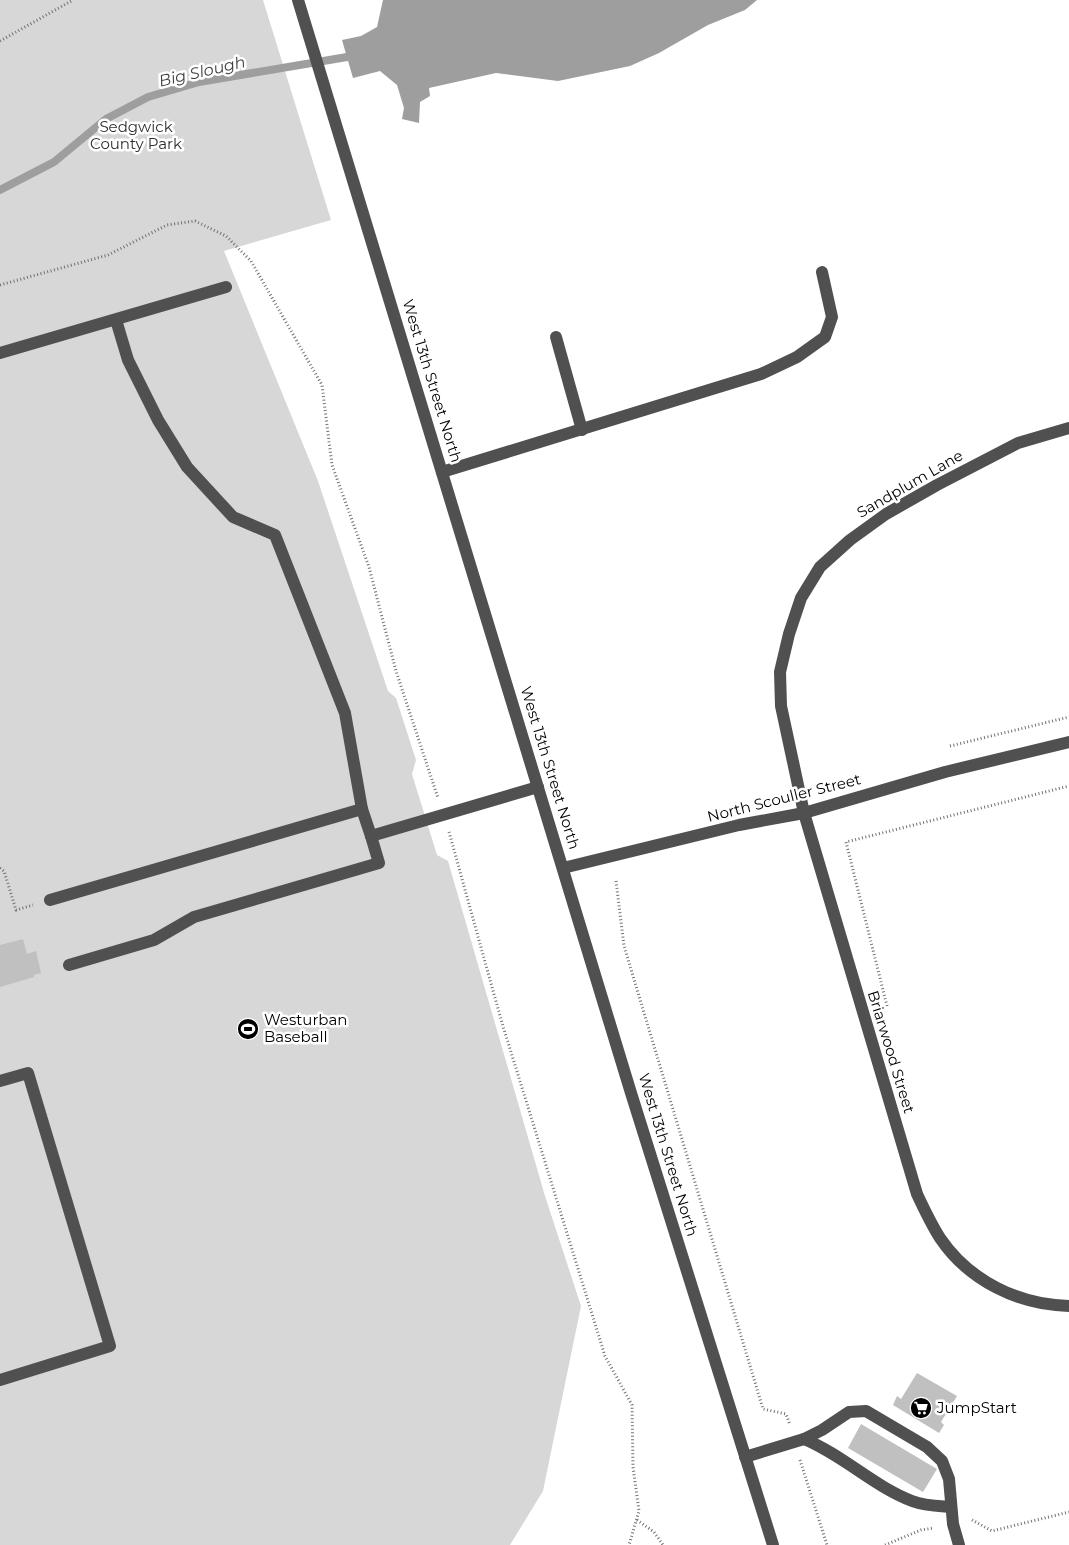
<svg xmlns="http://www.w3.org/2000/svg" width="1069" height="1545" viewBox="0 0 1069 1545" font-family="Montserrat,sans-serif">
<rect width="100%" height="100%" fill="#fff"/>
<path fill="#d7d7d7" d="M0,0H263L331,220L224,251L318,481L388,691L396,698L416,760L412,774L437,855L448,861L545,1196L581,1306L543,1491L510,1545H0Z"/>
<path fill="#9e9e9e" d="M383,0H757L745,10L708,25L659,53L630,66L558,81L496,73L429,88L430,96L420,102L419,123L402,119L404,108L397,85L380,71L353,78L342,40L361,36L377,27Z"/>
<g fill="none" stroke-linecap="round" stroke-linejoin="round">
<path stroke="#9e9e9e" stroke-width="8" d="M0,190L54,162L106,119L148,97L199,82L347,57"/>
</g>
<g fill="#c0c0c0">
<path d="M23,939L27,954L36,951L41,973L34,975V977L0,987V945Z"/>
<path d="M917,1373L957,1396L941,1422L944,1425L939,1433L893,1405L897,1396L901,1399Z"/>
<path d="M861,1424L937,1469L923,1492L848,1448Z"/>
</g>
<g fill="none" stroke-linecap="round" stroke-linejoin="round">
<g stroke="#727272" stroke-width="3" stroke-dasharray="1 2.5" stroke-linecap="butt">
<path d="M0,41L73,0"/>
<path d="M0,285L108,255L167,225L195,221L226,236L251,261L322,385L332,465L369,567L396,671L438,798"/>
<path d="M950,746L1069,717"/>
<path d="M449,832L502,1023L605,1356L632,1405L633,1467L639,1511L629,1545"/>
<path d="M0,868L4,871L16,910L33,905"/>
<path d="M616,881L624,946L763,1409L786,1414L790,1425"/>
<path d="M887,1006L846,842L1069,786"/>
<path d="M800,1460L827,1545"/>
<path d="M637,1520L654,1532L663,1545"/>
<path d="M972,1520L992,1531L1069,1512"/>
<path d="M885,1545L921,1530L934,1528"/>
</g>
<g stroke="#505050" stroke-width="12">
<path d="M298,0L631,1093L773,1545"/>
<path d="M116,320L128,360L158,420L187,467L233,517L275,535L345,713L362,809L371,836L538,787"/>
<path d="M556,337L582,430"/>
<path d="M0,353L226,287"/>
<path d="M1069,428L1018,443L937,485L886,514L850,540L820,567L801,598L789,634L780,672L781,706L804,813L917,1194C924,1209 931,1224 940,1238C969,1281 1019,1305 1069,1306"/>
<path d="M442,472L761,374L797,357L825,337L832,317L822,272"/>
<path d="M563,868L739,825L804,813L945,772L1069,742"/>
<path d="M50,900L362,809"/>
<path d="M69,965L154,940L194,917L379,863L371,836"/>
<path d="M0,1081L28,1073L110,1346L0,1380"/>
<path d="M804,1439C843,1455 873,1486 912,1501C925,1506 938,1506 951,1507"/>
<path d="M745,1457L804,1439L822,1430L849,1412L866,1411L927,1447L942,1461L949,1479L953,1524L959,1545"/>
</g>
</g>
<defs>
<g id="stadium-disc" transform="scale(1.125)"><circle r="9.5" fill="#000" stroke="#fff"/><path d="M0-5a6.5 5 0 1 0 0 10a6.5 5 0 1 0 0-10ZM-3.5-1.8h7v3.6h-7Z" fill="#fff"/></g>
<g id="supermarket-disc" transform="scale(1.125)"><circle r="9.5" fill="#000" stroke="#fff"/><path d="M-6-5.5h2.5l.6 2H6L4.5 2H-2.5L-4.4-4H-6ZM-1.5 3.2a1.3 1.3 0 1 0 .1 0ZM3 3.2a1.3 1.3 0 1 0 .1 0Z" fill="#fff"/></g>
</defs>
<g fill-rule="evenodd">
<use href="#stadium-disc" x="248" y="1029"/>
<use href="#supermarket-disc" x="921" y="1408"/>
</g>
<g text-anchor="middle" stroke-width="5" stroke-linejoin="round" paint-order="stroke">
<g font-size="15" fill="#2e2e2e" stroke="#fff">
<text x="136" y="132">Sedgwick<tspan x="136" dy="17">County Park</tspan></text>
</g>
<g font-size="15" fill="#000" stroke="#fff">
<text transform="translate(432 381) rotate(73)" y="5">West 13th Street North</text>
<text transform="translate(910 484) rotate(-30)" y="5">Sandplum Lane</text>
<text transform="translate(550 768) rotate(73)" y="5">West 13th Street North</text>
<text transform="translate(784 798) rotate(-14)" y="5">North Scouller Street</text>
<text transform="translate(891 1052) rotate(73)" y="5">Briarwood Street</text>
<text transform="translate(668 1155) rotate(73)" y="5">West 13th Street North</text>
</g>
<g font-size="15" fill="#000" stroke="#fff" text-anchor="start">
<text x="264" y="1025">Westurban<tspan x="264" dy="17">Baseball</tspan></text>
<text x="937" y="1413">JumpStart</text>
</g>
<g font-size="16" font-style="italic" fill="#3f3f3f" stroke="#fff">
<text transform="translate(202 71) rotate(-13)" y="6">Big Slough</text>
</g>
</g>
</svg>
